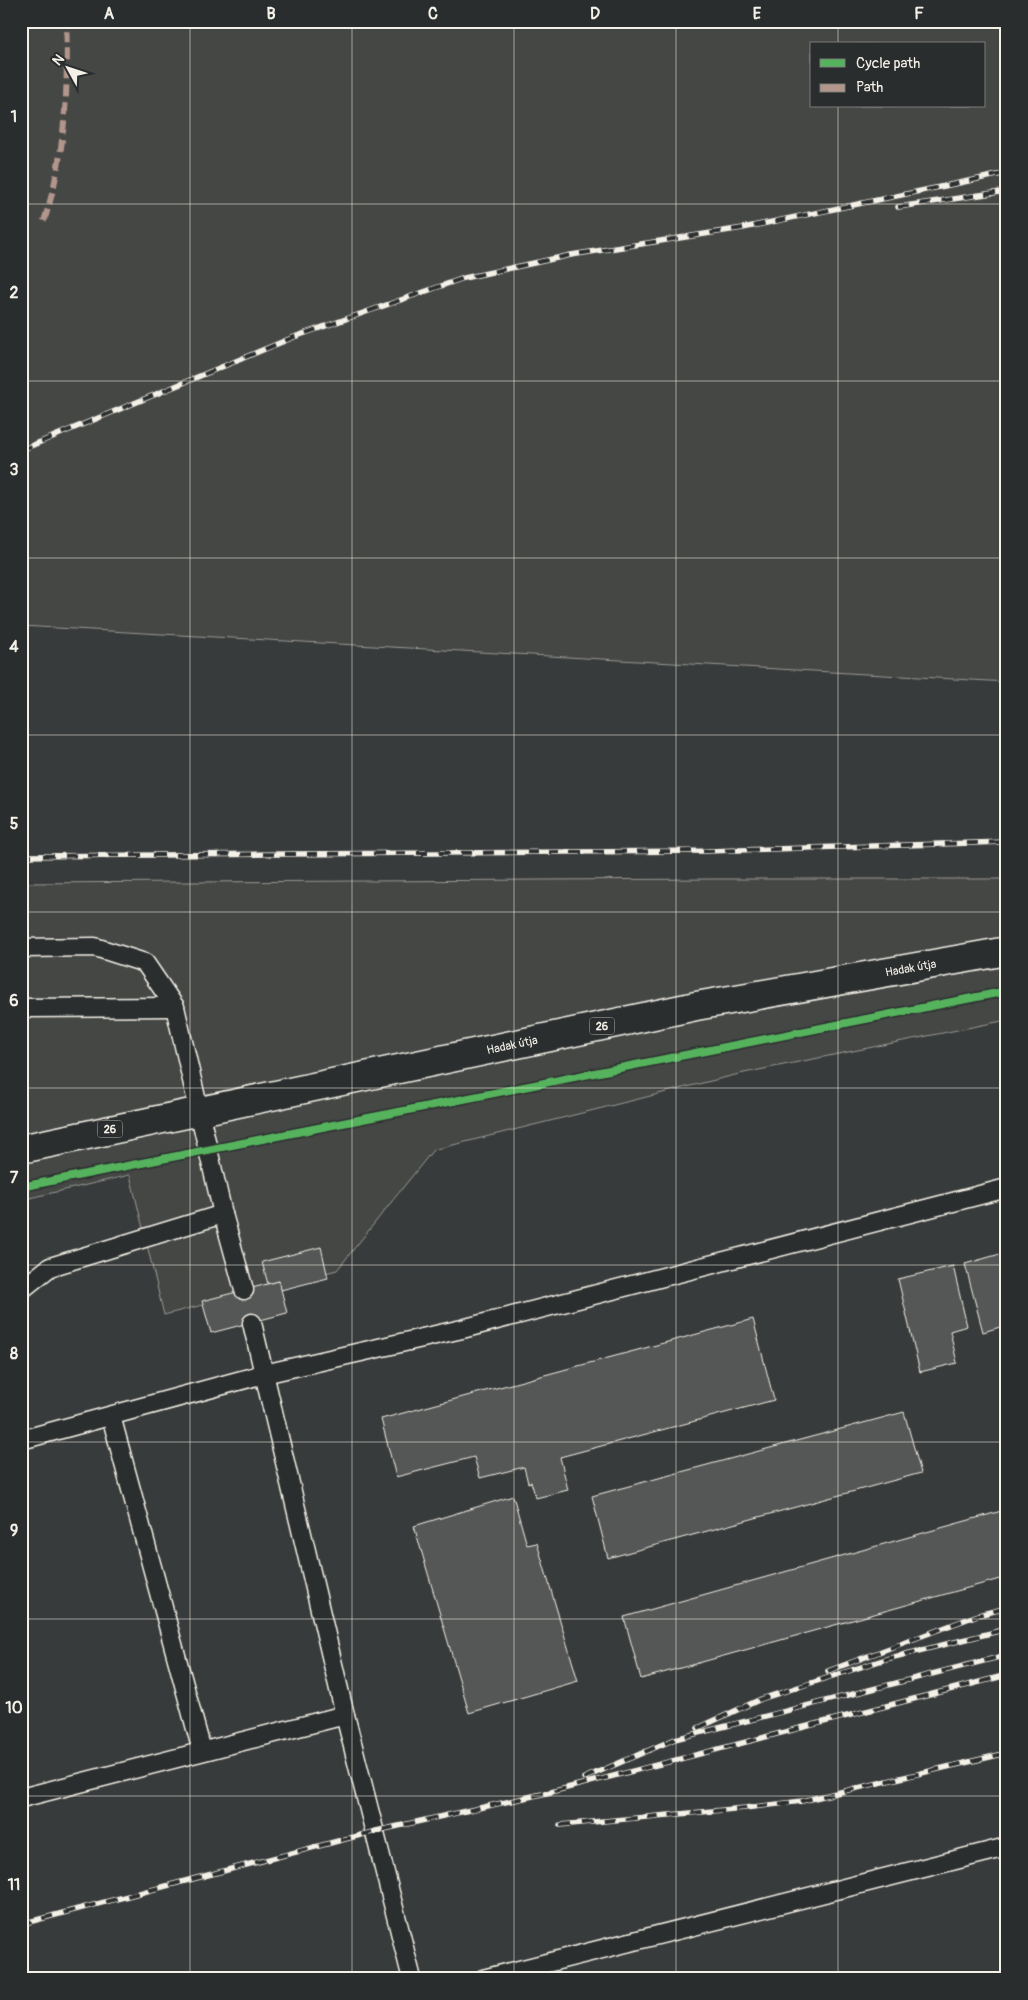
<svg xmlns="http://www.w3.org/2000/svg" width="1028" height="2000" viewBox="0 0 1028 2000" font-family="Pangolin,sans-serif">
<rect width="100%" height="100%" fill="#2a2d2e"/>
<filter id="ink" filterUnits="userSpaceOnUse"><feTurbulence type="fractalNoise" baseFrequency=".02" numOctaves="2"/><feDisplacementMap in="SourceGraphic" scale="10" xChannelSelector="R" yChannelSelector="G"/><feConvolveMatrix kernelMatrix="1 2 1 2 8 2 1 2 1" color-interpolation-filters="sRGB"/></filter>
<g filter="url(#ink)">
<g fill="#373a3a">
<path d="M21,626L1007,682V879L21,883Z"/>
<path d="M1007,1020V1979H21V1200L130,1175L165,1315L337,1270L433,1150L739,1074Z"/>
</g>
<g fill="#444645" stroke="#9c9c96" fill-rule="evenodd">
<path d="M21,21H1007V682L21,626ZM812,44H984V106H812Z"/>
<path d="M712,879H1007V1020L739,1074L433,1150L337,1270L164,1315L130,1175L21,1200V883Z"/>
</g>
<g fill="#555756" stroke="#f4f1e8">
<path d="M321,1247L328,1278L281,1290L279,1281L268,1284L262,1262Z"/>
<path d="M1007,1252V1325L983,1332L965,1264Z"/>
<path d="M953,1266L967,1326L950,1331L957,1363L920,1372L898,1279Z"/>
<path d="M279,1281L287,1313L211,1333L202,1301Z"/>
<path d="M753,1319L774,1400L560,1457L568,1490L536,1498L531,1482L528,1483L524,1467L480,1478L474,1457L396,1477L381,1419Z"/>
<path d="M904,1412L921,1473L608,1558L592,1496Z"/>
<path d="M513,1496L527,1545L537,1543L578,1681L469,1713L414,1526Z"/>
<path d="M1005,1510L1007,1577L641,1679L624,1617Z"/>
</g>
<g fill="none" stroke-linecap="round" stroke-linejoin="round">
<g stroke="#f4f1e8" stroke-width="21">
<g id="lane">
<path d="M21,948L95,947L145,963L175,1007L223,1214L244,1290"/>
<path d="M21,1008L175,1007"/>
<path d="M21,1290L50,1267L223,1214"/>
<path d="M252,1323L345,1715L412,1979"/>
<path d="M111,1416L202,1751"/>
<path d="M21,1440L264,1374L462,1329L1007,1188"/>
<path d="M21,1798L345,1715"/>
<path d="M483,1979L1007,1847"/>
</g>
</g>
<g stroke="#f4f1e8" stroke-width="31">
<g id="primary">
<path id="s1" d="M21,1149L696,1006L1007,951"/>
</g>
</g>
<use href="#lane" stroke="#2a2d2e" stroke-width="18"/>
<use href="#primary" stroke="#2a2d2e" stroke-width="28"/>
<g stroke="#f4f1e8" stroke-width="5.5">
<g id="rail">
<path d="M898,207L1007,191"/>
<path d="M21,450L294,337L464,278L571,255L743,228L1007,173"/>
<path d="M21,856L707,851L1007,842"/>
<path d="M828,1671L978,1615L1007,1608"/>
<path d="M698,1728L761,1699L886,1659L1007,1629"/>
<path d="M584,1778L675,1739L1007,1655"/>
<path d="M560,1825L745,1808L802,1801L1007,1753"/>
<path d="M21,1924L376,1831L551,1792L1007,1675"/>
</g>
</g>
<use href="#rail" stroke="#2a2d2e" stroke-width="4" stroke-dasharray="11" stroke-linecap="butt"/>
<path stroke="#b2968c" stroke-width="6" stroke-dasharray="12 6" stroke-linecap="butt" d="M44,221C65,158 69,88 66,21"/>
<g stroke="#2a2d2e" stroke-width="11">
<path id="cycleway" d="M21,1187L1007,991"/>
</g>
<use href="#cycleway" stroke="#56b35d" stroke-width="8"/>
</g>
</g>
<path fill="none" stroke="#f4f1e8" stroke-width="1" stroke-opacity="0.55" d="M190,21V1979M352,21V1979M514,21V1979M676,21V1979M838,21V44M838,106V1979M21,204H1007M21,381H1007M21,558H1007M21,735H1007M21,912H1007M21,1088H1007M21,1265H1007M21,1442H1007M21,1619H1007M21,1796H1007"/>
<g text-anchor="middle" stroke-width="4" stroke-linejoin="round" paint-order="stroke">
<g fill="#2a2d2e" stroke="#b7b6b0" stroke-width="1">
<rect x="589.5" y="1017.5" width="25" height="17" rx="4"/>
<rect x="97.5" y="1120.5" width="25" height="17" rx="4"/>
</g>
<g font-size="11" font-weight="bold" fill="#f4f1e8">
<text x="602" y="1030">26</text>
<text x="110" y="1133">26</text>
</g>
<g font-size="12" fill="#f4f1e8" stroke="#2a2d2e">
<text dy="4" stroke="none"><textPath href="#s1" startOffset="908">Hadak útja</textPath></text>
<text dy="4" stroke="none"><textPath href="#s1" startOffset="502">Hadak útja</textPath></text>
</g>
</g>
<rect width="1028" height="2000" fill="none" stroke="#2a2d2e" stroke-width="55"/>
<rect x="810" y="42" width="175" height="65" fill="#2a2d2e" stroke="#7b7b78"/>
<rect x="820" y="59" width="25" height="8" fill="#56b35d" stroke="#7b7b78"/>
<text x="856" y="68" font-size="15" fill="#f4f1e8">Cycle path</text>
<rect x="820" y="84" width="25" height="8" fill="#b2968c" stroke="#7b7b78"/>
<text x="856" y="92" font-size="15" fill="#f4f1e8">Path</text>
<g transform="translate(68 68) rotate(310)" stroke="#2a2d2e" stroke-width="4" paint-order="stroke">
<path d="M0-4L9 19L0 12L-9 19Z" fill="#f4f1e8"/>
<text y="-8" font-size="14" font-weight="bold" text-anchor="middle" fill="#f4f1e8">N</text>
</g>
<rect x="28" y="28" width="972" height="1944" fill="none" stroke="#f4f1e8" stroke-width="2"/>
<g font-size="16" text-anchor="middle" font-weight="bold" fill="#f4f1e8">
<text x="109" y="19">A</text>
<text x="271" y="19">B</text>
<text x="433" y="19">C</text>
<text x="595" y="19">D</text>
<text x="757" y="19">E</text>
<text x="919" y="19">F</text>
<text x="14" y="122">1</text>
<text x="14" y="298">2</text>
<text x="14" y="475">3</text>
<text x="14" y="652">4</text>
<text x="14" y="829">5</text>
<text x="14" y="1006">6</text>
<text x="14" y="1183">7</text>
<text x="14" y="1359">8</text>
<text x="14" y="1536">9</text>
<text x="14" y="1713">10</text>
<text x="14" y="1890">11</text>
</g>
</svg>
